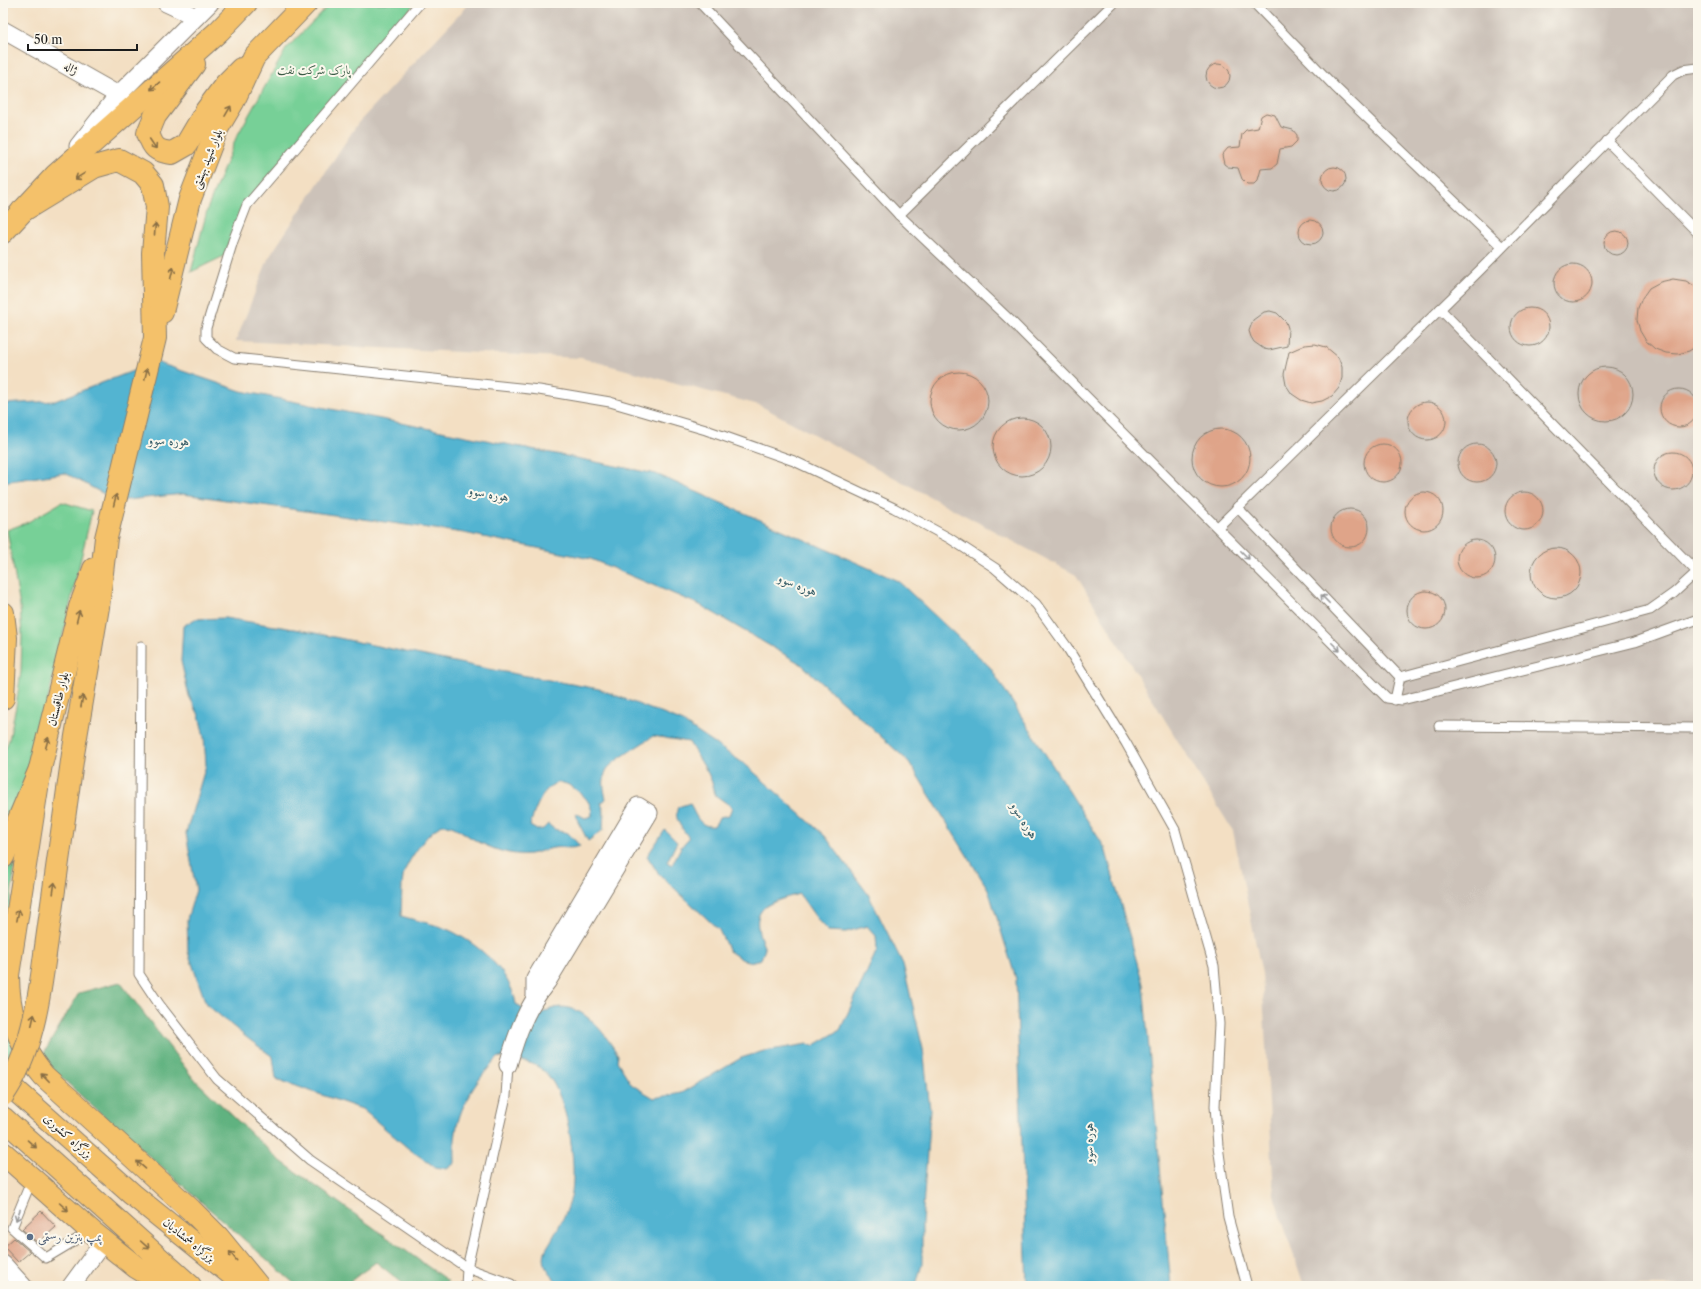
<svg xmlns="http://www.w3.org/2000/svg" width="1701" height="1289" viewBox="0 0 1701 1289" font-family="'Libre Caslon Text',Amiri,serif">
<rect width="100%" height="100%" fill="#fbf7ec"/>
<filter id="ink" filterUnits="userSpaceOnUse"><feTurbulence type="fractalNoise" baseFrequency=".025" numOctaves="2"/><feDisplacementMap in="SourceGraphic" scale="8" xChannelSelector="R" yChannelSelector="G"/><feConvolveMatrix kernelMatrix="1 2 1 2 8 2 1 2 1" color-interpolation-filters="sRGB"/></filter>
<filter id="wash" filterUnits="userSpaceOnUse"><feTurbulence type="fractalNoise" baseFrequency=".012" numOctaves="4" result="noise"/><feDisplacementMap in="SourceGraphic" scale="16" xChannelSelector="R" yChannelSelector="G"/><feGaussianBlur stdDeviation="0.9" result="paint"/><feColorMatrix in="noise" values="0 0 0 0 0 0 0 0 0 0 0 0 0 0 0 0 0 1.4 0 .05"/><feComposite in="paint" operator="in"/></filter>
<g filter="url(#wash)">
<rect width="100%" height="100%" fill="#f3dfc3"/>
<path fill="#ccc2b9" d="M470,3H1698V1286H1304L1274,1196L1262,974L1233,831L1076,575L759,405L581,358L236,341L268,259L358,123Z"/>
<g fill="#77d097" stroke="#4a765a">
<path d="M331,3H415L246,204L226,255L191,272L208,207L236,138L286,49Z"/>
<path d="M62,502L92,511L39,738L24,783L3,834V754L9,740L16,706L21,671L22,635L20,607L7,530L28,522Z"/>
<path d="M16,856L3,960V878Z"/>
<path d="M3,1013L13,1045L8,1059L3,1055Z"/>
</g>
<path fill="#61b280" stroke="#3e674e" d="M120,982L193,1078L278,1159L448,1281L446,1286H406L376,1262L344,1286H297L93,1107L41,1058L79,993Z"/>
<g fill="#53b4d1" stroke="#386876" fill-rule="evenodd">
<path d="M156,362L241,391L656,474L898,581L990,667L1105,848L1143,984L1171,1286H1027L1016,979L988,889L909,762L801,664L700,605L591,559L464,533L183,494L117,501L65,473L3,482V404L55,401Z"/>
<path d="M225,618L300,630L488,669L599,689L681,721L746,765L825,836L868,894L903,964L923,1049L930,1109L922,1224V1264L916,1286H561C552,1276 541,1267 545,1252C546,1248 550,1243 552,1239C559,1226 568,1211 571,1197C578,1167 568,1086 540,1068C529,1061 513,1059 499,1057C479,1077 460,1103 456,1132C454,1142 455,1153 455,1163L447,1169L435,1167L409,1149L362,1109L276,1079L273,1057L246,1037L206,1004L188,952L187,919L196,890L186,833L206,765L204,737L199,715L189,696L181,661L183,626L195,619ZM653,736L689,742C698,759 713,775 715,795L732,807L729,815L720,817L714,826C700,828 695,815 690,803L678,807C673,819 682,828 689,838L681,847L672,865L667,862L677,842L665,830L647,856L658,873L719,930L729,951L743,960L754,962L761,959L765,949C747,909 763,904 799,894C809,906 816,920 828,931L846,932L867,926L876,936L877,950L840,1030L813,1046L808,1044L764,1051L741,1058L682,1093L654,1098L632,1085L617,1061L618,1055C601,1027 573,990 538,1016L516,1004C511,972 478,944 451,931C436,924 417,921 401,916C402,903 401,889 403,877C404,865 432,824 445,825C456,825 465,835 475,840C492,849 510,856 530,854C538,853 545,849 553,848C564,846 569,850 580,846L568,833L554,829L548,824L543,829L537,830L530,826C533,814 543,786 557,783C566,781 573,788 579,792C588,799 592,806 592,816L585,818L576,813L578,822L588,841L603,830L604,811L601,803L606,799C604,790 602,780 606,771C610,762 644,743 653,736Z"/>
</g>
<g id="blocks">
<g fill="#dfa489">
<circle cx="1218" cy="76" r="12"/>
<path d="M1266,113L1275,115L1281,127L1293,130L1297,135V141L1291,147L1280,149L1277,164L1272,168L1261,169L1258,180L1254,184H1247L1242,179L1238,168L1228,167L1224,164L1222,155L1228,148L1240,147L1242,134L1246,130L1258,128L1261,116Z"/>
<circle cx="1334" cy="179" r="12"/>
<circle cx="1311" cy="232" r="12"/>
<circle cx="1616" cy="243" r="12"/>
<circle cx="1573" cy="283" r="19"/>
<path d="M1673,279L1686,281L1698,288V345L1689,351L1678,354L1666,353L1655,349L1646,341L1640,331L1637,320L1638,308L1642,298L1649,288L1660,282Z"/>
<circle cx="1530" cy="327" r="19"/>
<path d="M1270,311L1277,313L1286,322L1288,328L1287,346L1269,350L1264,349L1254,342L1251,337L1249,331L1253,320L1264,312Z"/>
<path d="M1315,344L1326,347L1338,357L1342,367V378L1339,388L1332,396L1322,401L1311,403L1301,400L1292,394L1286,385L1284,374L1289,352L1305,345Z"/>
<circle cx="1606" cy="394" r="27"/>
<circle cx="959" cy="401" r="29"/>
<circle cx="1679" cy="408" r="19"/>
<circle cx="1427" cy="421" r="19"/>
<circle cx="1022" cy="447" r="29"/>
<circle cx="1221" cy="458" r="29"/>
<circle cx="1383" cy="463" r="19"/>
<circle cx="1477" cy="463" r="19"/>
<circle cx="1673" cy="471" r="19"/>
<circle cx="1424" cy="511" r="19"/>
<circle cx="1524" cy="511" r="19"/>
<circle cx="1350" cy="528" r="19"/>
<circle cx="1476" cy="559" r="19"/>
<circle cx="1556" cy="573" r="25"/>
<circle cx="1426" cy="610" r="19"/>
<path d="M41,1211L56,1227L38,1243L22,1229Z"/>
<path d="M14,1238L30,1252L18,1262L4,1247Z"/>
</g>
</g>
</g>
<g filter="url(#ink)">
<use href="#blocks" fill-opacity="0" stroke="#887e70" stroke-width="1"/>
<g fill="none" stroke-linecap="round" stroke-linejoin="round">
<g stroke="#887e70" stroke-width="11">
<g id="lane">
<path d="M420,3L247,205L233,241L206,328V338L217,349L234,358L539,390L610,402L706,430L794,461L894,508L949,538L995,568L1036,604L1067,647L1126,743L1175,830L1214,966L1219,1024L1215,1106L1218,1146L1228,1217L1247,1286"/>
<path d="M700,3L899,215L1011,321L1387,698L1402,700L1635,642L1698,619"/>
<path d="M1254,3L1335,87L1502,247"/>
<path d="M1607,141L1698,233"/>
<path d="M899,215L1114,3"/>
<path d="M1440,309L1697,572"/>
<path d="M1237,507L1400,677"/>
<path d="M1218,527L1480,270L1673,75L1683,70L1698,68"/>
<path d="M141,646L139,974L159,1004L217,1079L310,1160L467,1268L511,1284L513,1286"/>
<path d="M1400,677L1650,610L1674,593L1698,571"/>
<path d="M1395,700L1400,677"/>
<path d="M1439,726L1698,728"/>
<path d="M32,1179L12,1228L46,1258L91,1231"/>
<path d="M466,1286L467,1268L506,1096L508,1065"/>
</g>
</g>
<g stroke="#887e70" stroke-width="19">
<g id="street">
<path d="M166,3L196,17"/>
<path d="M3,30L118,95"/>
<path d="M78,146L118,95L210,3"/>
<path d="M508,1065C517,1033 526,1008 547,982L649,813L638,806L535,979V997"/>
<path d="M3,1264L23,1286"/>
<path d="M71,1286L104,1241"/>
</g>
</g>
<g stroke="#887e70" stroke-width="24">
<g id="primary">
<path d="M194,64L155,116L148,133C153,148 156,151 172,153L186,145L206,111L226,84L241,69"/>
<path d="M22,211L94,167L119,160L143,173L153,185L157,207L153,253L155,338L106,538L98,607L73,754L45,954"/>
<path d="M3,232L56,175L219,31L246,3"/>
<path d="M162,312L190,199L217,129L233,102L254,57L306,3"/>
<path d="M3,613L6,638L3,698"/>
<path d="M40,769L8,975C8,1013 19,1047 44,1076L191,1210L218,1237L258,1286"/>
<path d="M3,857L40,769L80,607L94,569"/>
<path d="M3,1153L91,1231L136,1267L168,1286"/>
</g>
</g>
<g stroke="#887e70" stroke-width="24">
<g id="highway">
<path d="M3,1079L132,1194L246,1286"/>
<path d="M3,1118L190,1286"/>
</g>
</g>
<use href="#lane" stroke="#fff" stroke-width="9"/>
<use href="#street" stroke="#fff" stroke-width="17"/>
<use href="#primary" stroke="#f4c16b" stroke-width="22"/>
<use href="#highway" stroke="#f4c16b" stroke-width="22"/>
<g stroke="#887e70" stroke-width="24" stroke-linecap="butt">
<path id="primary-bridge" d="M3,1095C31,1055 39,1001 45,954"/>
</g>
<use href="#primary-bridge" stroke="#f4c16b" stroke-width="22"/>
</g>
<defs><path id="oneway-shaft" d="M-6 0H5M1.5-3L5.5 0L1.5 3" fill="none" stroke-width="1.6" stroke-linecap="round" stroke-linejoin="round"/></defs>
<g stroke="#886e44">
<use href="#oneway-shaft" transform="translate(155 86) rotate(139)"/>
<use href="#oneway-shaft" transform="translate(228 111) rotate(-60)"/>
<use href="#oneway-shaft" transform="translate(153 144) rotate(56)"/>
<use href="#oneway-shaft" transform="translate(80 176) rotate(148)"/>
<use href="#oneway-shaft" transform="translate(155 229) rotate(-85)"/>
<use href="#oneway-shaft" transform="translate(172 273) rotate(-76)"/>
<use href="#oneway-shaft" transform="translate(146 374) rotate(-76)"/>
<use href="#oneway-shaft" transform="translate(115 500) rotate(-76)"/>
<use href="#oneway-shaft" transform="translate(78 616) rotate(-76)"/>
<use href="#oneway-shaft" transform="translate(82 701) rotate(-80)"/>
<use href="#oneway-shaft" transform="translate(47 743) rotate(-75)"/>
<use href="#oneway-shaft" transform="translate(54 888) rotate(-82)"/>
<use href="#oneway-shaft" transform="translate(18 915) rotate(-79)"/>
<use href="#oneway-shaft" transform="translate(33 1020) rotate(-77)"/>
<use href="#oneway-shaft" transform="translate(45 1077) rotate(-134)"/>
<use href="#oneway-shaft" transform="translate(32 1144) rotate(41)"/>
<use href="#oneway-shaft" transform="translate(141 1165) rotate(-139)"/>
<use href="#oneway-shaft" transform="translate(64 1207) rotate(42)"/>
<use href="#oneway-shaft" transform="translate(145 1245) rotate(42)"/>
<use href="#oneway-shaft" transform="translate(233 1256) rotate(-129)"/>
</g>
<g stroke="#999">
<use href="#oneway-shaft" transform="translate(1245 555) rotate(45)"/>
<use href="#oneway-shaft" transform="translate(1325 599) rotate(-134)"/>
<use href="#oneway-shaft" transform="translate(1336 647) rotate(45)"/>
<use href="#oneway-shaft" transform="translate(18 1215) rotate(111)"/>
</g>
</g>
<circle fill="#5c6f8a" stroke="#fbf7ec" stroke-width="1.5" cx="30" cy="1237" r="4"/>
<g text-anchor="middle" stroke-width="4" stroke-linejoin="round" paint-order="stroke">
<g font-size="12" fill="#1c1c1c" stroke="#fbf7ec">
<text transform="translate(71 68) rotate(30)" y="4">ژاله</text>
<text transform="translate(207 159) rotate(-68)" y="4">بلوار شهید بهشتی</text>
<text transform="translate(58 699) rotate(-76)" y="4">بلوار طاقبستان</text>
<text transform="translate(68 1136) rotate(42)" y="4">بزرگراه کشوری</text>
<text transform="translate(189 1240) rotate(39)" y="4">بزرگراه شمشادیان</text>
</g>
<g font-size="12" fill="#3c5b47" stroke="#fbf7ec">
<text x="314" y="74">پارک شرکت نفت</text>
</g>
<g font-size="12" fill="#4e5e75" stroke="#fbf7ec" text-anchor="start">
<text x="38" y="1241">پمپ بنزین رستمی</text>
</g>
<g font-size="13" font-style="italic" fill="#325964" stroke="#fbf7ec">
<text transform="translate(169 440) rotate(2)" y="5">هوره سوو</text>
<text transform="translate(489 493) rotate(10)" y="5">هوره سوو</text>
<text transform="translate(798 584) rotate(22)" y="5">هوره سوو</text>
<text transform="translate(1025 820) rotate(58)" y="5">هوره سوو</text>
<text transform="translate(1088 1143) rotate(-90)" y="5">هوره سوو</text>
</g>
</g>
<rect width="1701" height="1289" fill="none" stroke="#fbf7ec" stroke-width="16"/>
<path d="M28 44v6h109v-6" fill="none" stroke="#1c1c1c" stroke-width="2"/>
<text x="34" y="44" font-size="12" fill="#1c1c1c" stroke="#fbf7ec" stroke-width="3" paint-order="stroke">50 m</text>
</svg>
